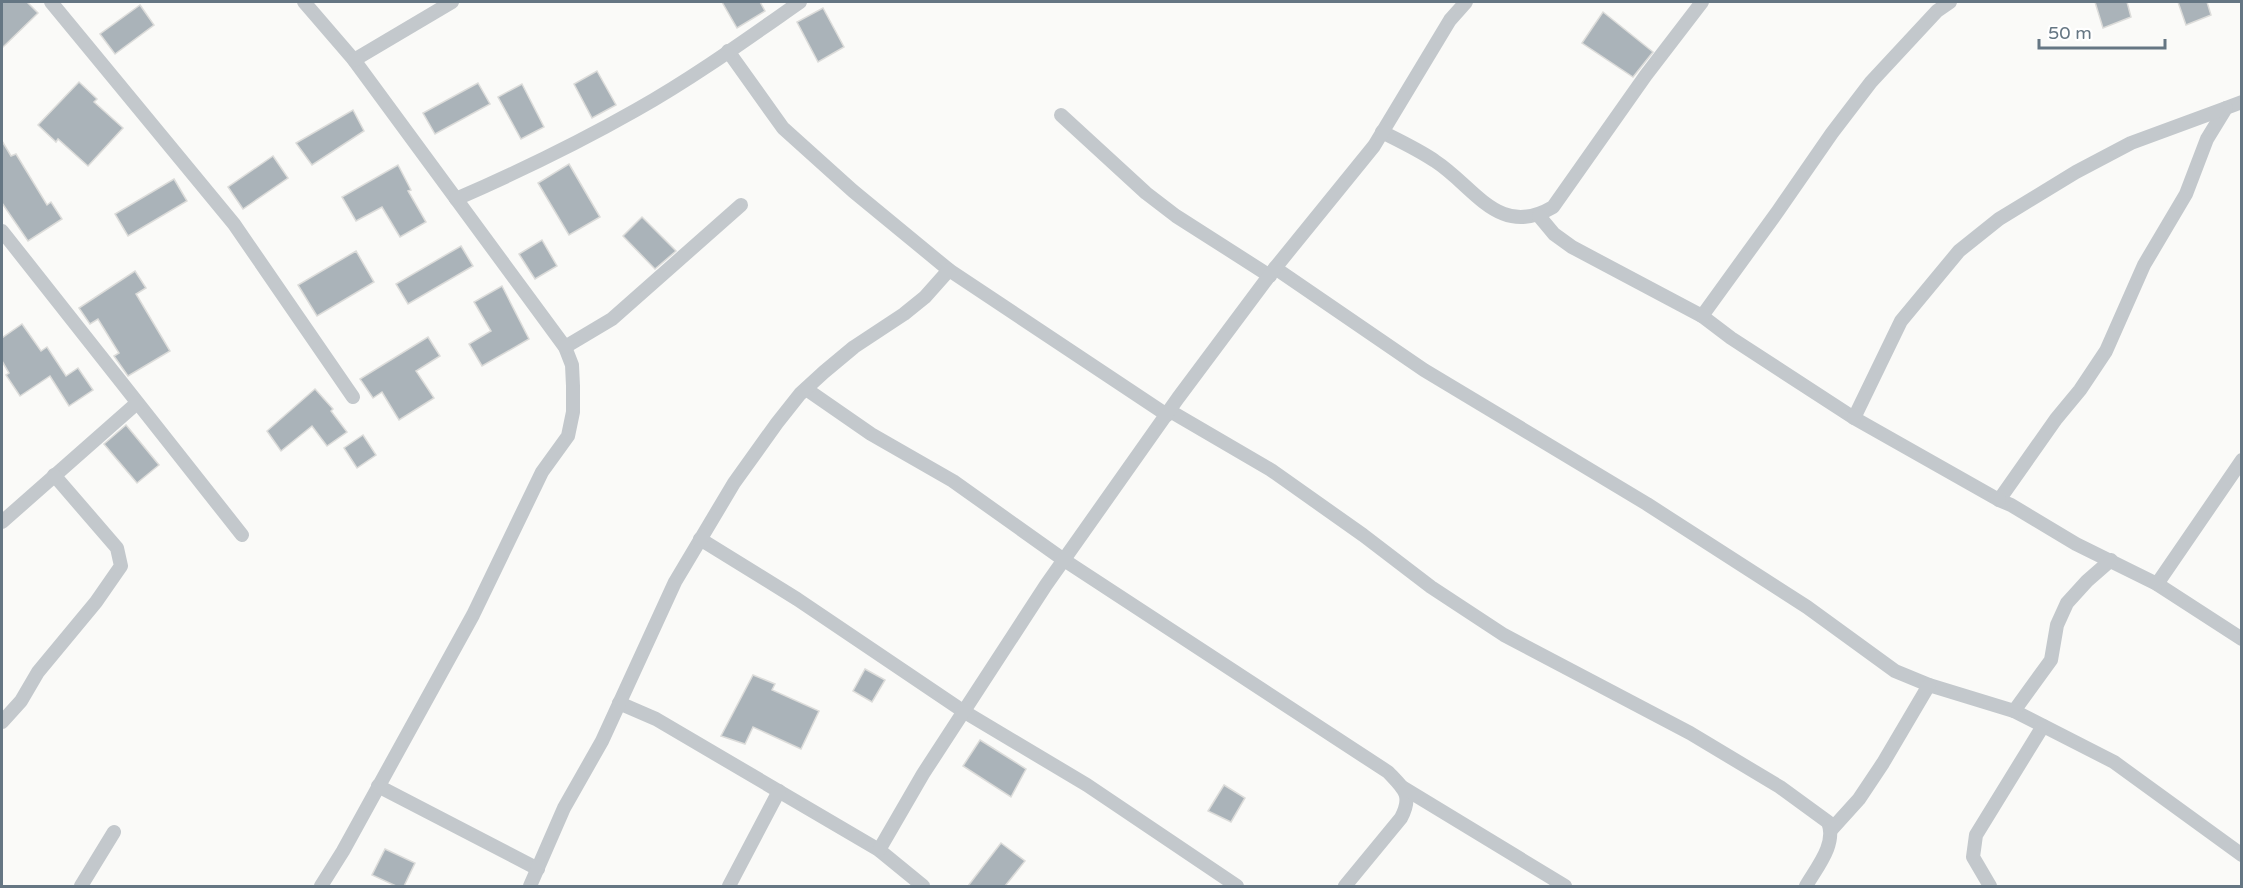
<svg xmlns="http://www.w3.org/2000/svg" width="2243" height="888" viewBox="0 0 2243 888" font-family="'Varela Round',sans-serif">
<rect width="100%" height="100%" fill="#fafaf8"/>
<g fill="#aab3b9" stroke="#dcdcda" stroke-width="1.5">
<path d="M2,2H27L38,13L2,48Z"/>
<path d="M722,2H760L765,11L737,28Z"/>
<path d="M2095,2H2127L2131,17L2103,28Z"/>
<path d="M2178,2H2207L2211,15L2186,25Z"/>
<path d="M140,5L154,25L115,54L100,34Z"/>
<path d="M823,8L844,47L818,62L797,22Z"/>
<path d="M1603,12L1653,52L1633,77L1582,43Z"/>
<path d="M597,71L616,105L592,118L574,84Z"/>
<path d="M79,82L97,99L94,102L123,128L88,166L58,139L56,142L38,125Z"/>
<path d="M478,83L490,104L435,134L423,113Z"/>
<path d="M522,84L544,127L521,139L498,97Z"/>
<path d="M353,110L364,131L312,165L296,143Z"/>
<path d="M2,141L11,156L16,154L47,205L51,202L62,219L28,241L2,203Z"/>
<path d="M273,156L288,178L243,209L228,187Z"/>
<path d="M569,164L600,217L569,235L538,183Z"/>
<path d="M398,165L411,190L408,191L426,222L400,237L382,207L356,221L342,197Z"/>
<path d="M174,179L187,201L128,236L115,214Z"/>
<path d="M642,217L676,251L655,269L623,236Z"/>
<path d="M542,240L557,266L535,279L519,254Z"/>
<path d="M461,246L473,266L408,304L396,284Z"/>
<path d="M356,251L374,282L317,316L298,285Z"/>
<path d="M135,271L146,288L136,294L170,351L128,376L114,356L119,353L98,319L90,324L79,308Z"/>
<path d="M502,286L529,339L482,366L469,344L491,331L474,302Z"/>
<path d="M22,324L41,351L47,347L66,376L78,368L93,390L69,406L50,376L20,396L6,375L9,373L2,361V338Z"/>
<path d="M428,337L440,356L416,371L434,398L399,420L382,392L373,398L360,379Z"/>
<path d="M315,389L333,409L331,411L347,432L327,446L312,426L281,451L267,431Z"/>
<path d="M126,425L159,465L137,483L104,444Z"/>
<path d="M363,435L376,455L357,468L344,448Z"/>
<path d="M865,669L885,680L872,702L853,691Z"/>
<path d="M753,675L775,684L772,690L819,711L801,749L753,727L745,744L721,736Z"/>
<path d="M980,740L1026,769L1011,797L963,766Z"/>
<path d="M1224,785L1245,798L1231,822L1208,811Z"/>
<path d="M1001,843L1025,861L1005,886H968Z"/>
<path d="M385,849L415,863L404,886H396L372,875Z"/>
</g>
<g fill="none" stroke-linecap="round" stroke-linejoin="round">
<g stroke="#c3c8cc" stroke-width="14">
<path d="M51,2L234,224L353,397"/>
<path d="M304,2L354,60L565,347L572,365L573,386V412L568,436L542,472L473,615L343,851L321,886"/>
<path d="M728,51L783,128L853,191L949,270L1167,415"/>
<path d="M354,60L452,2"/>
<path d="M2242,102L2226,108L2207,139L2186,194L2144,265L2106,351L2080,390L2056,419L1999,500L2011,505L2076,544L2157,584L2242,639"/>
<path d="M1061,115L1146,193L1176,216L1270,276"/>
<path d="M1382,132C1400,141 1419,150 1435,161C1475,187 1499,239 1553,207L1646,75L1702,2"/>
<path d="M456,199C518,172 578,143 636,110C693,78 747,39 800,2"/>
<path d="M1539,216L1554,234L1572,247L1702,316L1731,338L1854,418L1999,500"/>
<path d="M2,231L242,535"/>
<path d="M1275,268L1424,370L1647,504L1807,607L1895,671L1929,685L2014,711L2114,762L2242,855"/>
<path d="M1702,316L1778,211L1832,133L1871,82L1937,11L1950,2"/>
<path d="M565,347L612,319L741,205"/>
<path d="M806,389L871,434L953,481L1064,560L1388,772C1404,789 1413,795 1401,818L1345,886"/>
<path d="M1170,411L1271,470L1363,535L1431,587L1504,635L1690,733L1780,787L1828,822C1837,844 1817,867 1806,886"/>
<path d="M1854,418L1901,321L1959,251L1999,219L2076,172L2131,143L2226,108"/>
<path d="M2,522L137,403"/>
<path d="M700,539L797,599L963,711L1087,785L1237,886"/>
<path d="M2157,584L2242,460"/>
<path d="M619,703L656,719L879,850L923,886"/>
<path d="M2014,711L2051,660L2057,625L2067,603L2087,581L2111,560"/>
<path d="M2,722L21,701L38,672L96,602L121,566L117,548L54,475"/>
<path d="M378,786L538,869"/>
<path d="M1402,787L1565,886"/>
<path d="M1831,830L1859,799L1883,763L1929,685"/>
<path d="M879,850L923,774L1046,585L1178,398L1275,268L1374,146L1450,20L1466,2"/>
<path d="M81,886L114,832"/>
<path d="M530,886L564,808L602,741L675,582L734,483L777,423L800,394L824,372L854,347L904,314L925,297L949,270"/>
<path d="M729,886L779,791"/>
<path d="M1990,886L1973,857L1976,835L2043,726"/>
</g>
</g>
<rect width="2243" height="888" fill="none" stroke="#657683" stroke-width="6"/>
<path d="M2039 39v9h126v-9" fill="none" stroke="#657683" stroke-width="3"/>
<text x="2048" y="39" font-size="18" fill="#657683" stroke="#ffffff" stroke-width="4.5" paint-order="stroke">50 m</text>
</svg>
